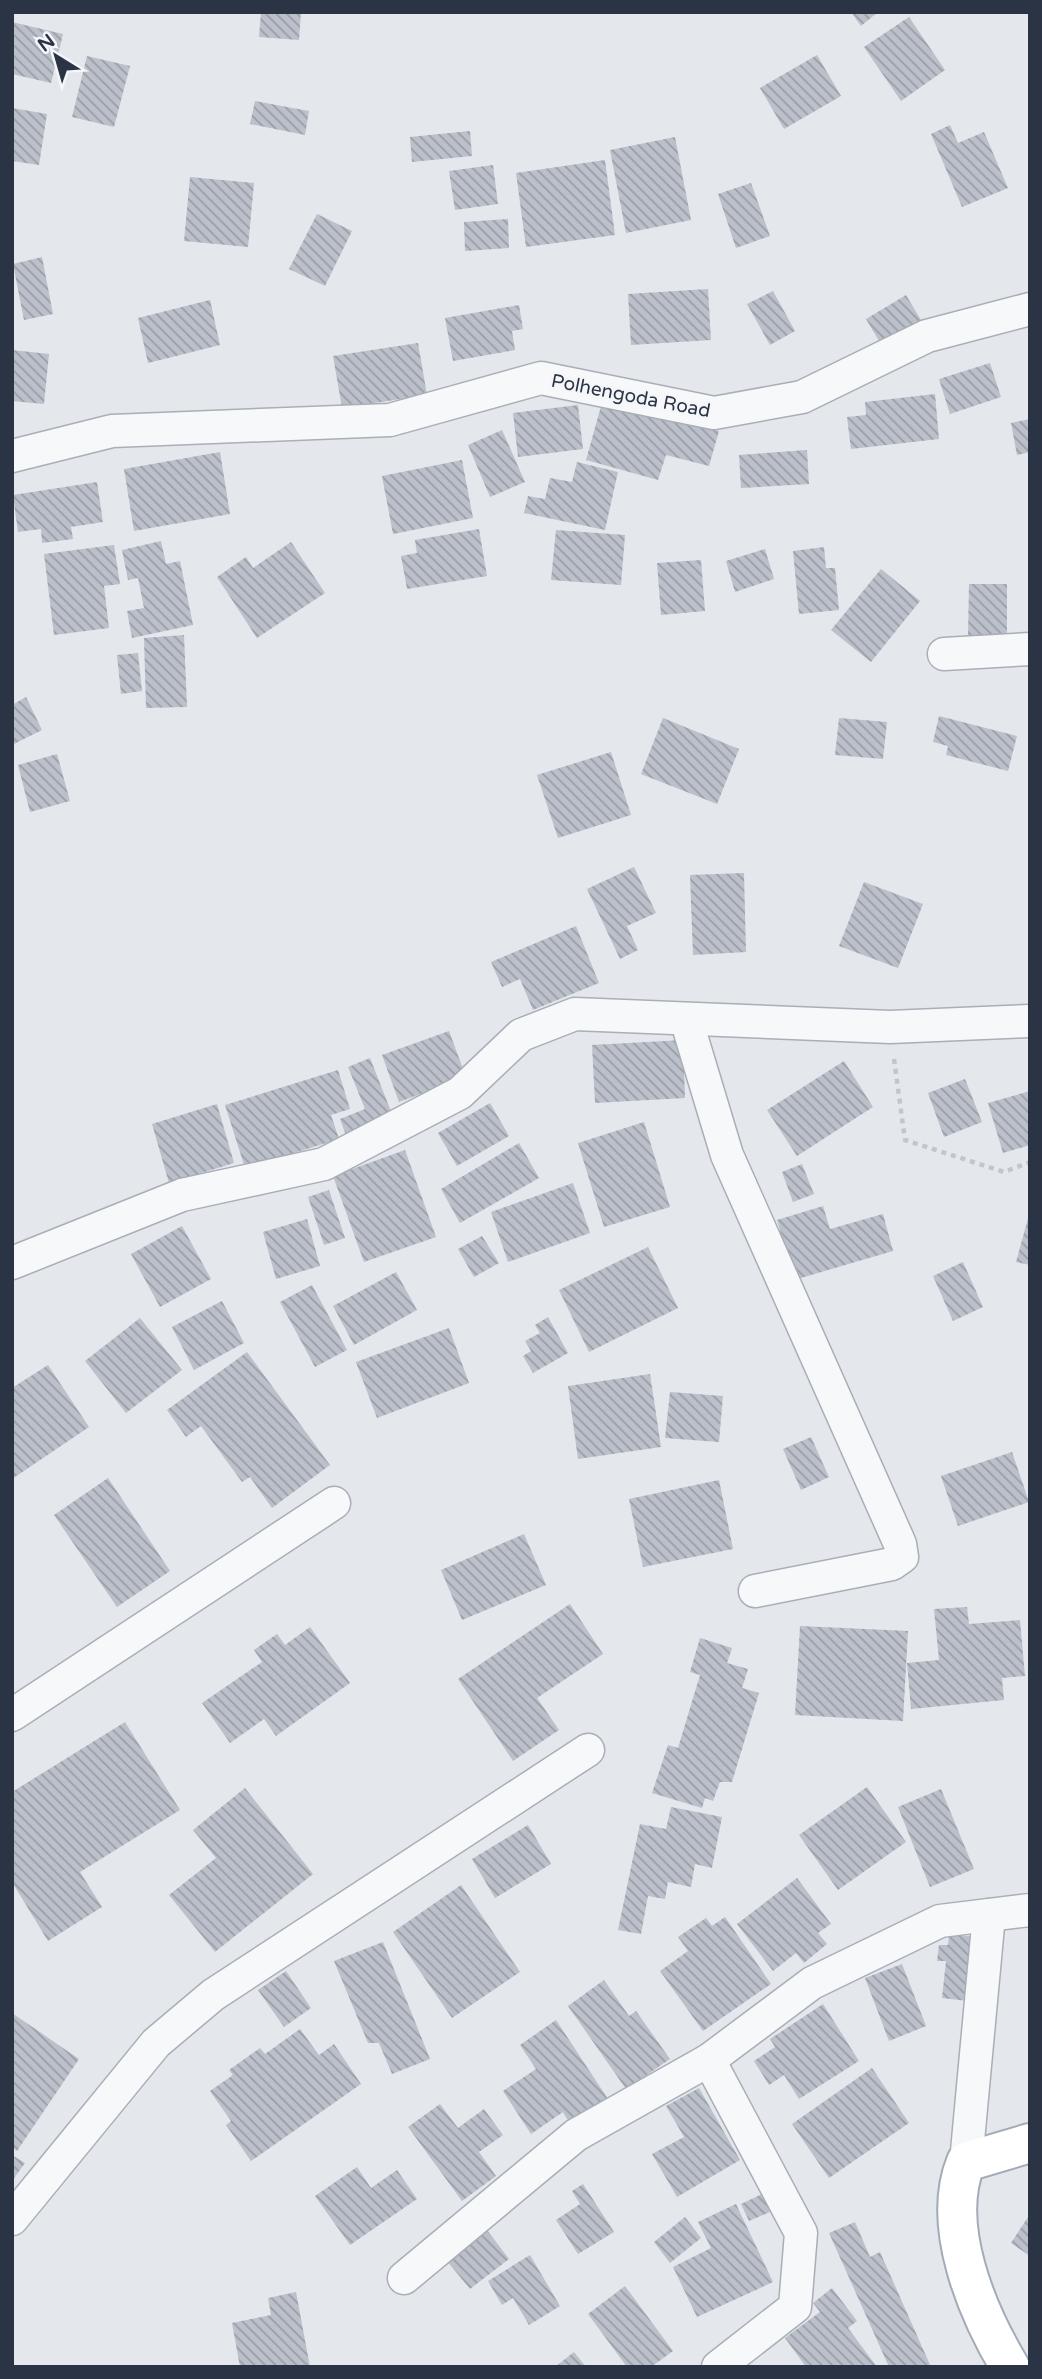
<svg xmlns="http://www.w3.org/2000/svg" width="1042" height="2379" viewBox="0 0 1042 2379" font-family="'Varela Round',sans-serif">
<defs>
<pattern id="building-back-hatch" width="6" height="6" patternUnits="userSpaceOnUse" patternTransform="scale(1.75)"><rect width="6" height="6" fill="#bbc0ca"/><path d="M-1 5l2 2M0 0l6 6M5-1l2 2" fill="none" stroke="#989da6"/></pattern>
</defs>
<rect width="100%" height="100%" fill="#e4e7ec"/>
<g fill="url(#building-back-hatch)">
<path d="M261,12H301L299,40L259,37Z"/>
<path d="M851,12H878L861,26Z"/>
<path d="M909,17L945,70L901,101L864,47Z"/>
<path d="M12,22L63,34L51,83L12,74Z"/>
<path d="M817,55L841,96L784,129L760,88Z"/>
<path d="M87,56L130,66L114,127L72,117Z"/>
<path d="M255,101L309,111L305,135L250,124Z"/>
<path d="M12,108L47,114L39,165L12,161Z"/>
<path d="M950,125L958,143L984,132L1008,188L962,207L931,134Z"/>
<path d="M470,131L472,156L412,162L410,137Z"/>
<path d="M675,137L691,220L626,233L610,150Z"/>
<path d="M605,160L615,235L526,247L516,173Z"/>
<path d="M493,165L498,204L455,210L449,171Z"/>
<path d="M190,177L254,183L248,247L184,241Z"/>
<path d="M751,183L770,236L736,248L718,194Z"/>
<path d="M317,214L352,231L325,286L289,269Z"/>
<path d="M508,219L509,248L465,251L464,222Z"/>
<path d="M42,257L53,314L24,320L13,264Z"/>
<path d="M708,289L711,340L631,345L628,294Z"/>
<path d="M773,291L795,331L770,345L747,304Z"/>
<path d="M906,295L922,322L882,346L866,319Z"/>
<path d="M210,300L220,345L148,363L138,318Z"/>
<path d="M519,305L523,329L512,331L515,350L453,361L445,318Z"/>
<path d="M418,343L427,395L342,408L333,356Z"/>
<path d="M12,350L49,354L44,404L12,401Z"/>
<path d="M990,363L1001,397L950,414L939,379Z"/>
<path d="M935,394L939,439L851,449L847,417L866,415L865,402Z"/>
<path d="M603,399L719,431L709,466L666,455L658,480L586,460Z"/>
<path d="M578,405L583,449L518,457L513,413Z"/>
<path d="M1030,419V452L1017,455L1011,423Z"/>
<path d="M502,430L525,482L490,497L468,445Z"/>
<path d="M807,450L809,484L741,488L739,455Z"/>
<path d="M220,452L230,514L134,531L124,469Z"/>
<path d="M462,460L473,518L393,534L382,476Z"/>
<path d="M577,462L618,472L605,530L524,513L528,496L545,499L550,478L572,482Z"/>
<path d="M97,482L103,522L71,527L73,539L42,543L41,529L18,532L13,495Z"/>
<path d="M479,529L487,576L407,589L401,556L417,553L415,540Z"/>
<path d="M556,530L625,535L621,585L551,580Z"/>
<path d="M161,541L166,564L180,561L193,625L132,638L127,611L144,608L138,578L128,580L122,550Z"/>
<path d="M291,542L325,593L257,638L217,577L246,557L253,568Z"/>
<path d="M114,545L120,584L104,586L109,628L54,635L44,554Z"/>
<path d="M824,547L826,568H835L839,610L799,614L793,551Z"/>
<path d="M765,549L774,579L735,592L726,561Z"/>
<path d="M701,560L705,611L661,615L657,563Z"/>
<path d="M881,569L920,601L871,662L831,630Z"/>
<path d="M969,584H1007V635H968Z"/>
<path d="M184,635L187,707L146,708L144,638Z"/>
<path d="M138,653L142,691L121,694L117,655Z"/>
<path d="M26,697L42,730L12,745V705Z"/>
<path d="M939,716L1017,736L1008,771L946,755L948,746L933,742Z"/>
<path d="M663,718L739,749L717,804L641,774Z"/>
<path d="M839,718L887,722L883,759L835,755Z"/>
<path d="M611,752L631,815L558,838L537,775Z"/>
<path d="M57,754L70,801L30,812L18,765Z"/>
<path d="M634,867L656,913L627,926L638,950L620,959L587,889Z"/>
<path d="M744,873L746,952L693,955L690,875Z"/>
<path d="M864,882L923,904L898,968L839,946Z"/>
<path d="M576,926L599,983L533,1010L520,979L502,987L491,962Z"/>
<path d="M449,1031L466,1077L399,1102L382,1055Z"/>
<path d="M683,1040L685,1098L595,1103L592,1045Z"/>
<path d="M370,1058L394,1119L347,1138L340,1119L365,1109L348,1067Z"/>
<path d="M844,1061L873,1107L797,1156L767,1110Z"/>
<path d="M338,1070L350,1109L331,1115L339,1139L245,1168L225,1105Z"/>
<path d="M965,1079L982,1122L944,1137L928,1093Z"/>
<path d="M1030,1091V1145L1003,1153L988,1103Z"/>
<path d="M490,1103L509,1136L457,1166L438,1133Z"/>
<path d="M217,1104L234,1163L169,1183L152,1124Z"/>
<path d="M644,1122L670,1207L604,1227L578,1143Z"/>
<path d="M519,1143L539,1178L460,1223L441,1189Z"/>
<path d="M405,1150L436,1237L364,1262L333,1176Z"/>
<path d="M802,1164L814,1194L793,1202L782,1172Z"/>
<path d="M573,1183L590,1233L508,1262L491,1212Z"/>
<path d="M329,1190L345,1238L324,1245L308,1197Z"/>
<path d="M823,1206L830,1229L883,1214L893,1251L794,1280L777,1220Z"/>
<path d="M1030,1211V1265L1016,1262Z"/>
<path d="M307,1219L320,1266L276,1279L263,1232Z"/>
<path d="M182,1226L211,1279L160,1307L131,1254Z"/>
<path d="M482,1236L499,1263L474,1277L458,1249Z"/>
<path d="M648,1247L678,1308L589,1352L559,1290Z"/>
<path d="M963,1262L983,1307L953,1321L933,1276Z"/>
<path d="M396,1272L417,1310L354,1345L333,1306Z"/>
<path d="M312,1285L347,1350L315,1367L280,1302Z"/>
<path d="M222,1301L244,1343L194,1370L172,1327Z"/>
<path d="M548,1317L568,1353L533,1373L523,1356L531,1351L525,1341L540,1333L535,1325Z"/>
<path d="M140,1318L182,1370L126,1413L85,1361Z"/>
<path d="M449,1328L469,1383L377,1418L356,1362Z"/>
<path d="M247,1352L330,1465L272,1508L250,1477L242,1482L201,1426L186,1437L167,1410Z"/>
<path d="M48,1365L89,1427L12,1479V1388Z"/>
<path d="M650,1374L661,1447L578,1459L568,1386Z"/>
<path d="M670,1392L723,1396L719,1442L665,1438Z"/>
<path d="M811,1437L829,1477L801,1490L783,1449Z"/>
<path d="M1012,1452L1029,1502L958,1526L941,1476Z"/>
<path d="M108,1478L170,1571L117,1607L54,1515Z"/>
<path d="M719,1480L733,1549L643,1567L629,1499Z"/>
<path d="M524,1534L546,1585L462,1620L441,1570Z"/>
<path d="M570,1604L603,1654L537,1698L559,1730L513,1761L458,1679Z"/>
<path d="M967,1607L969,1624L1020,1620L1025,1676L1002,1678L1004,1700L911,1709L907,1663L939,1660L934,1609Z"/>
<path d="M800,1626L908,1631L903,1721L795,1715Z"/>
<path d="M310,1627L350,1683L276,1736L264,1719L230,1743L202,1703L262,1662L254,1650L277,1634L285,1645Z"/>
<path d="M700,1638L732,1648L727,1663L748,1669L742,1688L759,1693L732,1782H720L713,1801L705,1798L702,1808L652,1793L668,1745L678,1748L700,1675L690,1672Z"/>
<path d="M125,1722L180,1810L80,1872L102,1907L48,1941L12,1882V1792Z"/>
<path d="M867,1787L906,1842L838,1890L799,1835Z"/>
<path d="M245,1788L313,1874L215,1952L169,1895L216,1858L193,1830Z"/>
<path d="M941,1789L974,1869L930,1887L898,1807Z"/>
<path d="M671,1807L722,1817L712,1868L695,1864L691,1887L668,1882L665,1899L648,1896L641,1934L618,1930L640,1824L666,1829Z"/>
<path d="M528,1825L551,1864L495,1898L472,1859Z"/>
<path d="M797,1878L831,1924L818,1933L827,1944L804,1963L796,1953L773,1971L737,1924Z"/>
<path d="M461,1885L520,1972L452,2018L393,1932Z"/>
<path d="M725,1917L771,1984L703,2031L660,1971L688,1951L678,1937L706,1918L712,1926Z"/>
<path d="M949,1934L984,1938L977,2002L942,1998L946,1961H937L939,1945H948Z"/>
<path d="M383,1942L430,2059L392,2074L379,2043H368L334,1961Z"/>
<path d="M902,1964L926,2026L889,2041L865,1978Z"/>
<path d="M286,1971L311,2008L284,2027L258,1990Z"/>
<path d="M604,1980L629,2016L636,2011L670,2059L626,2089L568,2006Z"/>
<path d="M823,2004L859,2061L799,2099L784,2075L769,2085L754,2061L775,2047L770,2039Z"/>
<path d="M12,2013L79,2059L17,2151L12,2147Z"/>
<path d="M556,2020L608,2099L570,2124L563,2112L531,2134L503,2091L536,2069L520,2045Z"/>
<path d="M300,2029L319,2055L334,2044L361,2084L251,2161L226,2125L231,2121L210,2091L233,2075L229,2070L260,2048L265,2054Z"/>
<path d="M872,2068L909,2123L829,2178L792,2124Z"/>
<path d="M699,2088L740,2160L677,2197L652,2154L684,2137L666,2106Z"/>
<path d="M440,2104L458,2128L484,2109L503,2135L479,2152L496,2176L462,2201L408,2127Z"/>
<path d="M12,2155L25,2163L12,2181Z"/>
<path d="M357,2167L371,2188L397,2170L417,2199L350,2245L315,2196Z"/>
<path d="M583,2184L614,2232L578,2254L556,2220L580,2204L572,2191Z"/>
<path d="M762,2194L770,2212L749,2221L741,2204Z"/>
<path d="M736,2204L773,2282L697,2317L673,2267L711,2248L698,2222Z"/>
<path d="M1030,2214V2256L1011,2243Z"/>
<path d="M685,2217L701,2238L670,2263L654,2242Z"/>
<path d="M855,2222L870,2257L880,2252L931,2367H889L829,2233Z"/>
<path d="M487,2230L509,2259L470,2289L447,2261Z"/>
<path d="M530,2255L560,2306L529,2325L513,2298L502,2305L488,2281Z"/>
<path d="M625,2286L673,2351L651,2367H627L588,2314Z"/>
<path d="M832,2288L857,2321L848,2328L877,2367H806L785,2338L820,2312L813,2303Z"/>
<path d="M296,2292L310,2367H240L232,2323L271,2315L268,2298Z"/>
<path d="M574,2352L586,2367H555Z"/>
</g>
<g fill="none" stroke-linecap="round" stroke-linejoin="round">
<g stroke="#a9aeb7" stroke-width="35">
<g id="street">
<path d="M12,456L112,431L390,420L541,378L714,413L802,397L927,336L1030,309"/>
<path d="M944,654L1030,649"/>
<path d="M686,1019L727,1155L900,1544L902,1557L892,1564L755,1591"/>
<path d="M12,1263L182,1195L324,1164L460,1093L521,1035L575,1014L890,1027L1030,1021"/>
<path d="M12,1715L334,1503"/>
<path d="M709,2060L801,2233L795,2307L718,2367"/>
<path d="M966,2162L989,1915"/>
<path d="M12,2219L156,2043L213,1995L588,1750"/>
<path d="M404,2278L576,2135L709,2060L812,1983L940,1921L1030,1910"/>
</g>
</g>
<g stroke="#a3abb8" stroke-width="42">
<path id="primary" d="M1010,2367C977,2312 940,2225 966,2162L1030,2143"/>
</g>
<path stroke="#c2c5cb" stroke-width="4.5" stroke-dasharray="5 5" stroke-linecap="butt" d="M894,1059L905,1140L1004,1172L1030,1162"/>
<use href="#street" stroke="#f7f8fa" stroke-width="32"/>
<use href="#primary" stroke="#fff" stroke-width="38"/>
</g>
<g text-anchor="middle" stroke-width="5" stroke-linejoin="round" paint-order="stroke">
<g font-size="19" fill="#2b3445" stroke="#f4f6f9">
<text transform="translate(631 395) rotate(11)" y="7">Polhengoda Road</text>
</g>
</g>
<rect width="1042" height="2379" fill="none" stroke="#2b3445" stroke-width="28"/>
<g transform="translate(56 56) rotate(323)" stroke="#f4f6f9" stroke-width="5" paint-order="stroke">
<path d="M0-5L12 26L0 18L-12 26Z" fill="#2b3445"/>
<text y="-10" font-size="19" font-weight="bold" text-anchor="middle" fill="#2b3445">N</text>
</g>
</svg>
